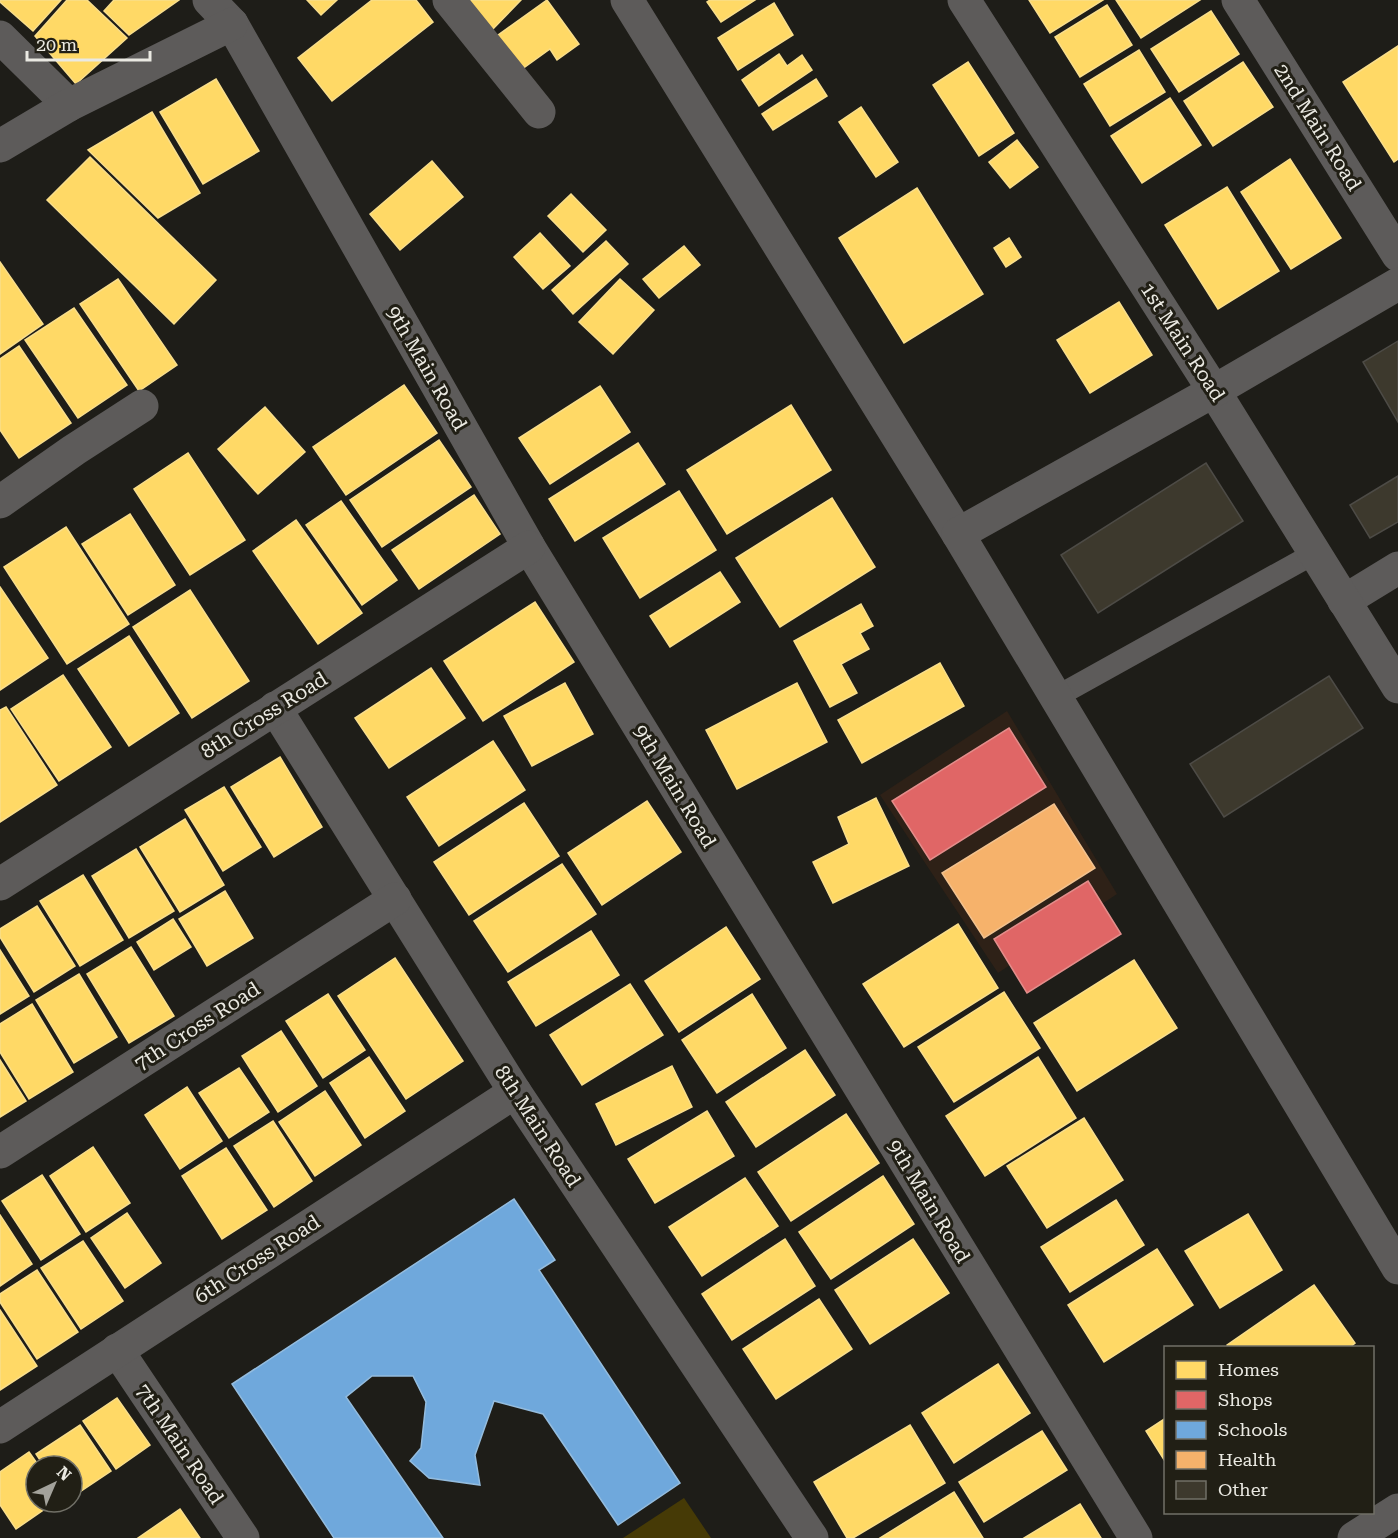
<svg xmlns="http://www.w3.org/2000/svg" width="1398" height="1538" viewBox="0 0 1398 1538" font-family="'Roboto Serif',serif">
<rect width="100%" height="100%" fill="#1e1d18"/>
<path fill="#2e2117" d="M1007,711L1117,894L998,973L880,795Z"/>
<path fill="#463a06" d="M684,1498L711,1538H623Z"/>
<g fill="#ffd966" stroke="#f9de8b" stroke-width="1.5">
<path d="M0,0H61L33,31L0,2Z"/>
<path d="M67,0H87L127,38L76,84L35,36Z"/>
<path d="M114,0H179L129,35L104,11Z"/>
<path d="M307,0H337L321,15Z"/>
<path d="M372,0H416L433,22L332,101L298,58Z"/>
<path d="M461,0H521L492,30Z"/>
<path d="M547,0L579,44L557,60L550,49L518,72L494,38Z"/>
<path d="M710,0H755L721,22L707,2Z"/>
<path d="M1029,0H1103L1050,33Z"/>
<path d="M1116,0H1200L1141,38Z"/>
<path d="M774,3L793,35L738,70L718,38Z"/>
<path d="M1107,5L1132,45L1080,77L1055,37Z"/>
<path d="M1211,11L1239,54L1179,92L1151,49Z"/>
<path d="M1398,46V159L1394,162L1343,82Z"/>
<path d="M1139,50L1165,92L1110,126L1084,84Z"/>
<path d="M779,54L787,66L802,55L812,70L759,106L742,80Z"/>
<path d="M968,62L1014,133L979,156L933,85Z"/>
<path d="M1243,62L1273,107L1213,146L1184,101Z"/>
<path d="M216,79L259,151L203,184L160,112Z"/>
<path d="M816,79L827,96L773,130L762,114Z"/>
<path d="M1170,98L1201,145L1142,183L1111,136Z"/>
<path d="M861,107L898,162L876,177L839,122Z"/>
<path d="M152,112L200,193L158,218L88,150Z"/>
<path d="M1017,140L1038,167L1010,188L989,162Z"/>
<path d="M90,157L216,280L174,324L47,200Z"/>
<path d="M1290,159L1341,238L1291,269L1241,192Z"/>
<path d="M432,161L463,197L400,250L370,214Z"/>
<path d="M1227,187L1279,271L1218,309L1165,225Z"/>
<path d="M917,188L983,294L904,343L839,238Z"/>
<path d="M571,194L606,230L583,252L548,216Z"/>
<path d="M540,233L570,266L543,289L514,257Z"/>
<path d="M1009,238L1021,257L1006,267L994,248Z"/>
<path d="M606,241L628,264L573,314L552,290Z"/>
<path d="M684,246L700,265L659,298L643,279Z"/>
<path d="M0,262L43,324L0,354Z"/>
<path d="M118,279L177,365L139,391L80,304Z"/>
<path d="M620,279L654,310L613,354L579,322Z"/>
<path d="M1119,302L1152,355L1090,393L1057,340Z"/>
<path d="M74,308L127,385L78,418L25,340Z"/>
<path d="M19,346L71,423L19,458L0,430V359Z"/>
<path d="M404,385L437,433L346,495L313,447Z"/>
<path d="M600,386L630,432L550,484L519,438Z"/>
<path d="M791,405L831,470L727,534L687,470Z"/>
<path d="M265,407L305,452L258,494L218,449Z"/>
<path d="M439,440L471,487L382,547L350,500Z"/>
<path d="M638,443L665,484L575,541L549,499Z"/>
<path d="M188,453L245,540L190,575L134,489Z"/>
<path d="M679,491L716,550L640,598L603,538Z"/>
<path d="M474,495L500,534L419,589L392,550Z"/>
<path d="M832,498L875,567L780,627L736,558Z"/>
<path d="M341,501L397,580L362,605L306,525Z"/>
<path d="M130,514L175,585L128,615L82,544Z"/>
<path d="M296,520L362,613L318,644L253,551Z"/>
<path d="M66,527L129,624L67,664L4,567Z"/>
<path d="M720,572L740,602L670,647L650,616Z"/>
<path d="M0,587L48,658L0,690Z"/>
<path d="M190,590L249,681L192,718L133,627Z"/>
<path d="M535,602L574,662L483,721L444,661Z"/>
<path d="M861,604L873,626L860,633L869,649L841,664L857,693L830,707L794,641Z"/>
<path d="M129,636L179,713L129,746L78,669Z"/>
<path d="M940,663L964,706L862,763L838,720Z"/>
<path d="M431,668L465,718L389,768L355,718Z"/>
<path d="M63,675L111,747L59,781L11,709Z"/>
<path d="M565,683L593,734L532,766L504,716Z"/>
<path d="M797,683L827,742L737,789L706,730Z"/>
<path d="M6,707L57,785L0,822V710Z"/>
<path d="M493,741L525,790L439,846L407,797Z"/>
<path d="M280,757L322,827L274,857L231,787Z"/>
<path d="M224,787L261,847L223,871L185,810Z"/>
<path d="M876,798L909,866L833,903L813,862L849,844L838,817Z"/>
<path d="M647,801L681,852L602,905L568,853Z"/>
<path d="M524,803L559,856L469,915L434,862Z"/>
<path d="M185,819L224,885L180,912L140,847Z"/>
<path d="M136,849L174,911L129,938L92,876Z"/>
<path d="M562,864L596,914L508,972L474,921Z"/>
<path d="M83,875L123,940L80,966L40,901Z"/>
<path d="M225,891L253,938L207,966L179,919Z"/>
<path d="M37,906L75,966L34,992L0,937V929Z"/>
<path d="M173,919L191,947L154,970L137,942Z"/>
<path d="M958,924L998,988L904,1047L863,984Z"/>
<path d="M726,927L760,979L679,1032L645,981Z"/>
<path d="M591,931L619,975L536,1026L508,982Z"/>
<path d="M131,947L174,1016L129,1043L87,974Z"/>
<path d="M0,950L29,996L0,1014Z"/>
<path d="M395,958L463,1061L406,1099L338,996Z"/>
<path d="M1134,960L1177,1028L1077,1091L1034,1023Z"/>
<path d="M79,974L117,1037L74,1063L36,1000Z"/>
<path d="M630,984L663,1035L582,1085L550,1035Z"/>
<path d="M1004,992L1040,1048L954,1102L918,1047Z"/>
<path d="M328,994L365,1050L323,1078L286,1021Z"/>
<path d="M752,994L786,1048L717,1093L682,1040Z"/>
<path d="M32,1004L73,1072L29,1099L0,1052V1024Z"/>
<path d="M281,1031L317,1086L278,1112L242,1056Z"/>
<path d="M805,1050L835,1095L756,1147L726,1102Z"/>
<path d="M369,1057L405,1111L365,1138L330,1083Z"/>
<path d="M1038,1057L1076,1118L985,1176L946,1116Z"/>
<path d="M0,1060L26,1101L0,1117Z"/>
<path d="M672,1066L692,1107L616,1145L596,1104Z"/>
<path d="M239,1068L269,1112L229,1138L199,1093Z"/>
<path d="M187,1087L222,1141L180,1169L145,1115Z"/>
<path d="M325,1091L361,1145L315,1176L279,1122Z"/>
<path d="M707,1111L734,1156L655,1203L628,1159Z"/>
<path d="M846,1114L879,1163L791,1221L758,1172Z"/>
<path d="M1084,1118L1123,1180L1047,1228L1007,1166Z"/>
<path d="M273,1121L312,1181L274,1207L234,1146Z"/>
<path d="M93,1147L130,1203L86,1232L50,1176Z"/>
<path d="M226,1148L267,1210L222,1239L182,1176Z"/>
<path d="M42,1175L80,1234L41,1260L2,1201Z"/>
<path d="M883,1176L914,1224L831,1279L799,1232Z"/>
<path d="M745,1178L778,1226L702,1276L669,1227Z"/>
<path d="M1116,1200L1144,1245L1070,1292L1041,1247Z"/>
<path d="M127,1213L161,1263L125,1288L91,1238Z"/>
<path d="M1248,1214L1282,1270L1220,1308L1185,1251Z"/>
<path d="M0,1215L32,1264L0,1286Z"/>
<path d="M785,1239L815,1286L732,1340L702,1294Z"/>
<path d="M913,1239L949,1293L870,1344L835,1290Z"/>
<path d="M83,1241L123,1301L81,1329L41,1268Z"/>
<path d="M1157,1249L1193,1305L1104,1362L1068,1305Z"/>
<path d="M37,1270L78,1332L37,1359L0,1302V1294Z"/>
<path d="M1314,1285L1355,1343L1349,1348H1228L1227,1345Z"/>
<path d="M819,1299L852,1349L776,1399L743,1349Z"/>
<path d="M0,1310L37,1366L0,1390Z"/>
<path d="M998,1364L1030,1413L954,1463L922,1413Z"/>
<path d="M117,1398L150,1445L116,1469L83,1421Z"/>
<path d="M1166,1418V1463L1146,1431Z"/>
<path d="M80,1425L111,1471L72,1497V1466H44L36,1454Z"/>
<path d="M910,1425L945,1483L853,1538H847L814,1482Z"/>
<path d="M1042,1431L1067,1470L984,1522L959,1482Z"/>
<path d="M29,1452L39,1466H36V1502H55L16,1529L0,1505V1472Z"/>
<path d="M954,1492L983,1538H880Z"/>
<path d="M1080,1504L1101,1538H1024Z"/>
<path d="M180,1509L200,1538H138Z"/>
</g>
<g fill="#e06666" stroke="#e38d8b" stroke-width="1.5">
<path d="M1009,728L1046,787L930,860L892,801Z"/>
<path d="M1088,881L1121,934L1027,993L994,939Z"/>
</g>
<path fill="#6fa8dc" stroke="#94bcde" stroke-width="1.5" d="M514,1199L555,1260L539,1270L680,1483L618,1525L543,1414L494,1401L475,1455L480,1485L429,1478L410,1461L421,1448L426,1402L413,1376H372L346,1397L443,1538H334L232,1384Z"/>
<path fill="#f6b26b" stroke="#f2c28f" stroke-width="1.5" d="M1054,804L1095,868L984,938L942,873Z"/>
<g fill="#3d392d" stroke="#4d4b46" stroke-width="1.5">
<path d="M1398,341V422L1363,362Z"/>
<path d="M1206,463L1243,521L1098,613L1061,555Z"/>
<path d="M1398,476V522L1370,538L1350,505Z"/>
<path d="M1329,676L1363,728L1224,817L1190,764Z"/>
</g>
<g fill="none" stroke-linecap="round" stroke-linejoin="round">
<path stroke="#5d5b5a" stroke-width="22" d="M1056,697L1315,553"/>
<g stroke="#5d5b5a" stroke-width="33">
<path d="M209,0L232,24L529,547L1136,1538"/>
<path d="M449,0L539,112"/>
<path d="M627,0L958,534"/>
<path d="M1238,0L1398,255"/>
<path d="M0,37L69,105"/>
<path d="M0,146L69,105L232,24"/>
<path d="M0,502L74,450L142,406"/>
<path d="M1344,601L1398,568"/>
<path d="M275,708L515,1092L812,1538"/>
<path d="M0,884L529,547"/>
<path d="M0,1152L395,899"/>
<path d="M117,1350L243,1538"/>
<path d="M0,1427L515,1092"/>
</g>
<g stroke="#5d5b5a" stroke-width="33">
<path d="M964,0L1214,391L1398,687"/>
<path d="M1398,284L1214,391L958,534L1398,1268"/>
<path d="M1354,1538L1398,1510"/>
</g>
</g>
<g text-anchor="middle" stroke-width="6" stroke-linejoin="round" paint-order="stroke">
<g font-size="20" fill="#eae9e2" stroke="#211f15">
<text transform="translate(1318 127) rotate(58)" y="7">2nd Main Road</text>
<text transform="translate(1183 342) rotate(57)" y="7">1st Main Road</text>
<text transform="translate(427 368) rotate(60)" y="7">9th Main Road</text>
<text transform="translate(264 715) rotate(-32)" y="7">8th Cross Road</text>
<text transform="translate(675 786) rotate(59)" y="7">9th Main Road</text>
<text transform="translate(197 1026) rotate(-33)" y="7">7th Cross Road</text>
<text transform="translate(538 1126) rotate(57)" y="7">8th Main Road</text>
<text transform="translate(929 1201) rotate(59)" y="7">9th Main Road</text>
<text transform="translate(257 1259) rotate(-33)" y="7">6th Cross Road</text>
<text transform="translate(180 1444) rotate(56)" y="7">7th Main Road</text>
</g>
</g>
<rect x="1164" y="1346" width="210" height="168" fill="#211f15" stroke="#717067" stroke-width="1.5"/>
<rect x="1176" y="1361" width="30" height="18" fill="#ffd966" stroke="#717067" stroke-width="1.5"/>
<text x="1218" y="1376" font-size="18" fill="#eae9e2">Homes</text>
<rect x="1176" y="1391" width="30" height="18" fill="#e06666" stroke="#717067" stroke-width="1.5"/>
<text x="1218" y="1406" font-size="18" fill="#eae9e2">Shops</text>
<rect x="1176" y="1421" width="30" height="18" fill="#6fa8dc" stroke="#717067" stroke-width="1.5"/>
<text x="1218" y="1436" font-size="18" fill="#eae9e2">Schools</text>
<rect x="1176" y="1451" width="30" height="18" fill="#f6b26b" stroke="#717067" stroke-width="1.5"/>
<text x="1218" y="1466" font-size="18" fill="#eae9e2">Health</text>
<rect x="1176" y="1481" width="30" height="18" fill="#3d392d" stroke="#717067" stroke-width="1.5"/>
<text x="1218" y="1496" font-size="18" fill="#eae9e2">Other</text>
<g transform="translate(54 1484) rotate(44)"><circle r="28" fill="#211f15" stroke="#717067" stroke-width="1.5"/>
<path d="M0-4.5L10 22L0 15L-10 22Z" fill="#a3a29b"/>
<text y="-9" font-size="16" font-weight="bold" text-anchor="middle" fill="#eae9e2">N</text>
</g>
<path d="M27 51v9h123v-9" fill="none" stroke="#eae9e2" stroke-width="3"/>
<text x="36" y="51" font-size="18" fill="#eae9e2" stroke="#211f15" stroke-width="4.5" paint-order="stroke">20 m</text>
</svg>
